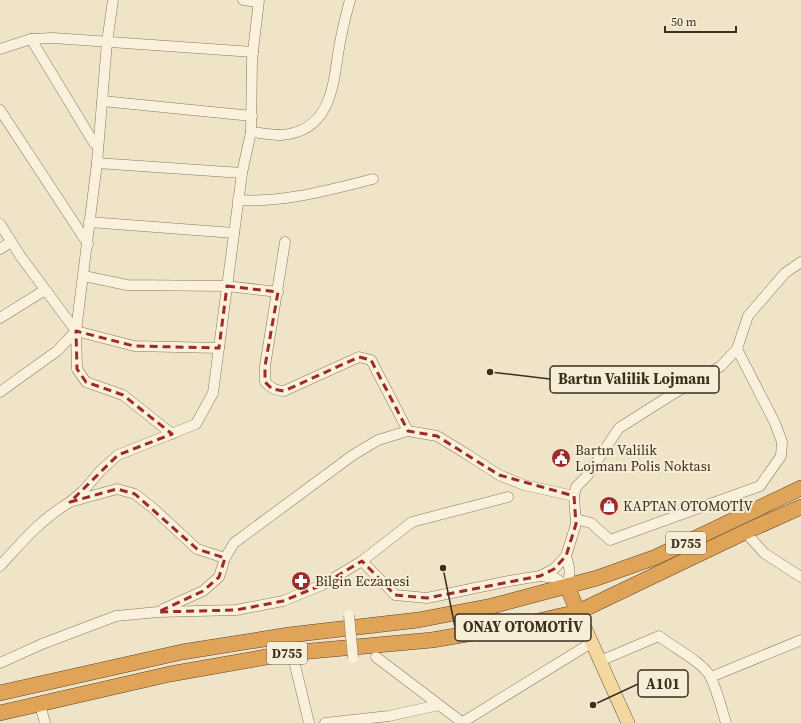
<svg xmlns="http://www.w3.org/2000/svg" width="801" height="723" viewBox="0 0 801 723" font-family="'Source Serif 4',serif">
<rect width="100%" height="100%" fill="#f0e4c8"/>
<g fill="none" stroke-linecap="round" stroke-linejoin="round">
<g stroke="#8d765c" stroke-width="11">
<g id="minor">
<path d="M113,0L107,42L97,163L76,331L77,369L86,382L123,395L172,434"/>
<path d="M243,0L258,2"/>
<path d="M31,39L53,38L253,52"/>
<path d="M0,49L31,39L94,143L98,146"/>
<path d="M102,101L252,116"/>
<path d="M0,110L88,244"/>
<path d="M251,132C261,133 271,135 281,135C328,132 333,90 338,54C341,35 345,18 350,0"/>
<path d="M97,163L242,173"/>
<path d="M238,200C284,203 329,190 373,179"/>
<path d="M89,222L234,233"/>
<path d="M0,224L21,257L76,331L134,346L219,348"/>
<path d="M285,242L265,366V382C272,388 275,391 284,391L359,357L371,360L408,431"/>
<path d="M0,249L11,242"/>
<path d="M84,276L127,285L227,286L278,292"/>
<path d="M0,318L45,290"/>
<path d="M0,392L57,351L76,331"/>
<path d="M576,519L591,523L610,540L760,486L781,456L782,442L775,423L737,349"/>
<path d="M745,532L764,553L801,577"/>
<path d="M225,558L197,549L154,509L135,494L117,489L70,502L83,491L101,470L118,455L196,424L213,393L242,173L251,132L252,60L259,0"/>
<path d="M362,561L412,522L508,497"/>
<path d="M0,566C22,542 41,519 70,502"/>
<path d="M540,576L554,569L566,556L576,524L574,496L576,487L587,476L619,428L668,397L721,366L737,349L748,316L785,273L801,262"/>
<path d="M163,609L203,591L219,577L225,558L234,543L353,455L378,440L408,431L437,436L465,453L499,475L524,485L574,496"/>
<path d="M376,657L463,723"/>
<path d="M600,661L659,636C674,648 701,661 710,676C716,687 722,710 726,723"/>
<path d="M0,663L42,644L116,616L158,612L236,610L283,601L322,585L362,561L395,595L427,598L509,581L540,576L555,578L567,586C571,574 570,568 566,556"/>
<path d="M295,665L309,723"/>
<path d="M711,677L801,640"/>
<path d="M40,704L45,723"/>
<path d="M463,722L591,643"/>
<path d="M325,723L389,716L439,705"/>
</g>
</g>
<g stroke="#5b4430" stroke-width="14">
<path id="major" d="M578,612L628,723"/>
</g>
<g stroke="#5b4430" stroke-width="16">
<g id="highway">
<path d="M567,586L578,612"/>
<path d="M0,693L182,652L289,635L418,620L492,606L597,578L656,557L801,488"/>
<path d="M0,713L170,674L289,653L432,640L521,625L578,612L745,532L801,507"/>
</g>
</g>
<use href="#minor" stroke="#faf1dc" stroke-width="10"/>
<use href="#major" stroke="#f3d9a0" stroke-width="13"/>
<use href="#highway" stroke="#e0a458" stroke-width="15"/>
<g stroke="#8d765c" stroke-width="11" stroke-linecap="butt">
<path id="minor-bridge" d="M349,615L353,658"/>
</g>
<use href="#minor-bridge" stroke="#faf1dc" stroke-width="10"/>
</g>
<path fill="none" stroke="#9e2a2b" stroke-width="3" stroke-dasharray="8 5" stroke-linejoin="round" d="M227,286L278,292L265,366V382L272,389L284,391L359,357L371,360L408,431L437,436L499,475L574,496L576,524L566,556L554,569L540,576L427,598L395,595L362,561L322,585L283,601L236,610L158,612L203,591L219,577L225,558L197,549L135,494L117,489L70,502L118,455L172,434L123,395L86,382L77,369L76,331L134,346L219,348Z"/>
<defs>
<g id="civic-disc" transform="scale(1)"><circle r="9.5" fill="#9e2a2b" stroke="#f7eed8"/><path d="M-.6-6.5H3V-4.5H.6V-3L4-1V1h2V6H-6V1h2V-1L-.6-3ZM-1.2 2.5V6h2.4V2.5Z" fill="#fff"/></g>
<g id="shop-disc" transform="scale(1)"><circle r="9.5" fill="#9e2a2b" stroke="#f7eed8"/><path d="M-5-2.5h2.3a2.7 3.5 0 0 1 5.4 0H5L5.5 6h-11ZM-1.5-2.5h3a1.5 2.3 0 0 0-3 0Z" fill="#fff"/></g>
<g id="pharmacy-disc" transform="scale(1)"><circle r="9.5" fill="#9e2a2b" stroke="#f7eed8"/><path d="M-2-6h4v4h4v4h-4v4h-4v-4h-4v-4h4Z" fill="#fff"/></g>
</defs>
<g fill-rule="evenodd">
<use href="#civic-disc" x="561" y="458"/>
<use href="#shop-disc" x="609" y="506"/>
<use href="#pharmacy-disc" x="301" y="581"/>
</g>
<g text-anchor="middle" stroke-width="4" stroke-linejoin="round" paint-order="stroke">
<g fill="#f7eed8" stroke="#756857" stroke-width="1">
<rect x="666" y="532" width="40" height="22" rx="3"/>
<rect x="267" y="642" width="40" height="22" rx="3"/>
</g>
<g font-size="13" font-weight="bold" fill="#3d2e20">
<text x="686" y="548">D755</text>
<text x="287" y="658">D755</text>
</g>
<g font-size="14" fill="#3d2e20" stroke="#f7eed8" text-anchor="start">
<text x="575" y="455">Bartın Valilik<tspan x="575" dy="16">Lojmanı Polis Noktası</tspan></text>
<text x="623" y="511">KAPTAN OTOMOTİV</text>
<text x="315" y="586">Bilgin Eczanesi</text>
</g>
</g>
<path fill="none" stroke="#3d2e20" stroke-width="1.5" d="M490 372L550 379M443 568L455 627M593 705L638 684"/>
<g fill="#3d2e20" stroke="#f7eed8" stroke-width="1.5">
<circle cx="490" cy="372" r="4"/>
<circle cx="443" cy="568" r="4"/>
<circle cx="593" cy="705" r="4"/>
</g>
<g fill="#f7eed8" stroke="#3d2e20" stroke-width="1.5">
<rect x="550" y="366" width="169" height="27" rx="4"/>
<rect x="455" y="614" width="136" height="27" rx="4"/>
<rect x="638" y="670" width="50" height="27" rx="4"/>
</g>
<g font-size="15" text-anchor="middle" font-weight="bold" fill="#3d2e20">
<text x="634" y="384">Bartın Valilik Lojmanı</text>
<text x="523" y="632">ONAY OTOMOTİV</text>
<text x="663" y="689">A101</text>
</g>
<path d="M665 26v6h71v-6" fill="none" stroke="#3d2e20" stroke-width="2"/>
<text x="671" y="26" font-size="12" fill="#3d2e20" stroke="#f7eed8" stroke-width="3" paint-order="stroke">50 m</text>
</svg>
